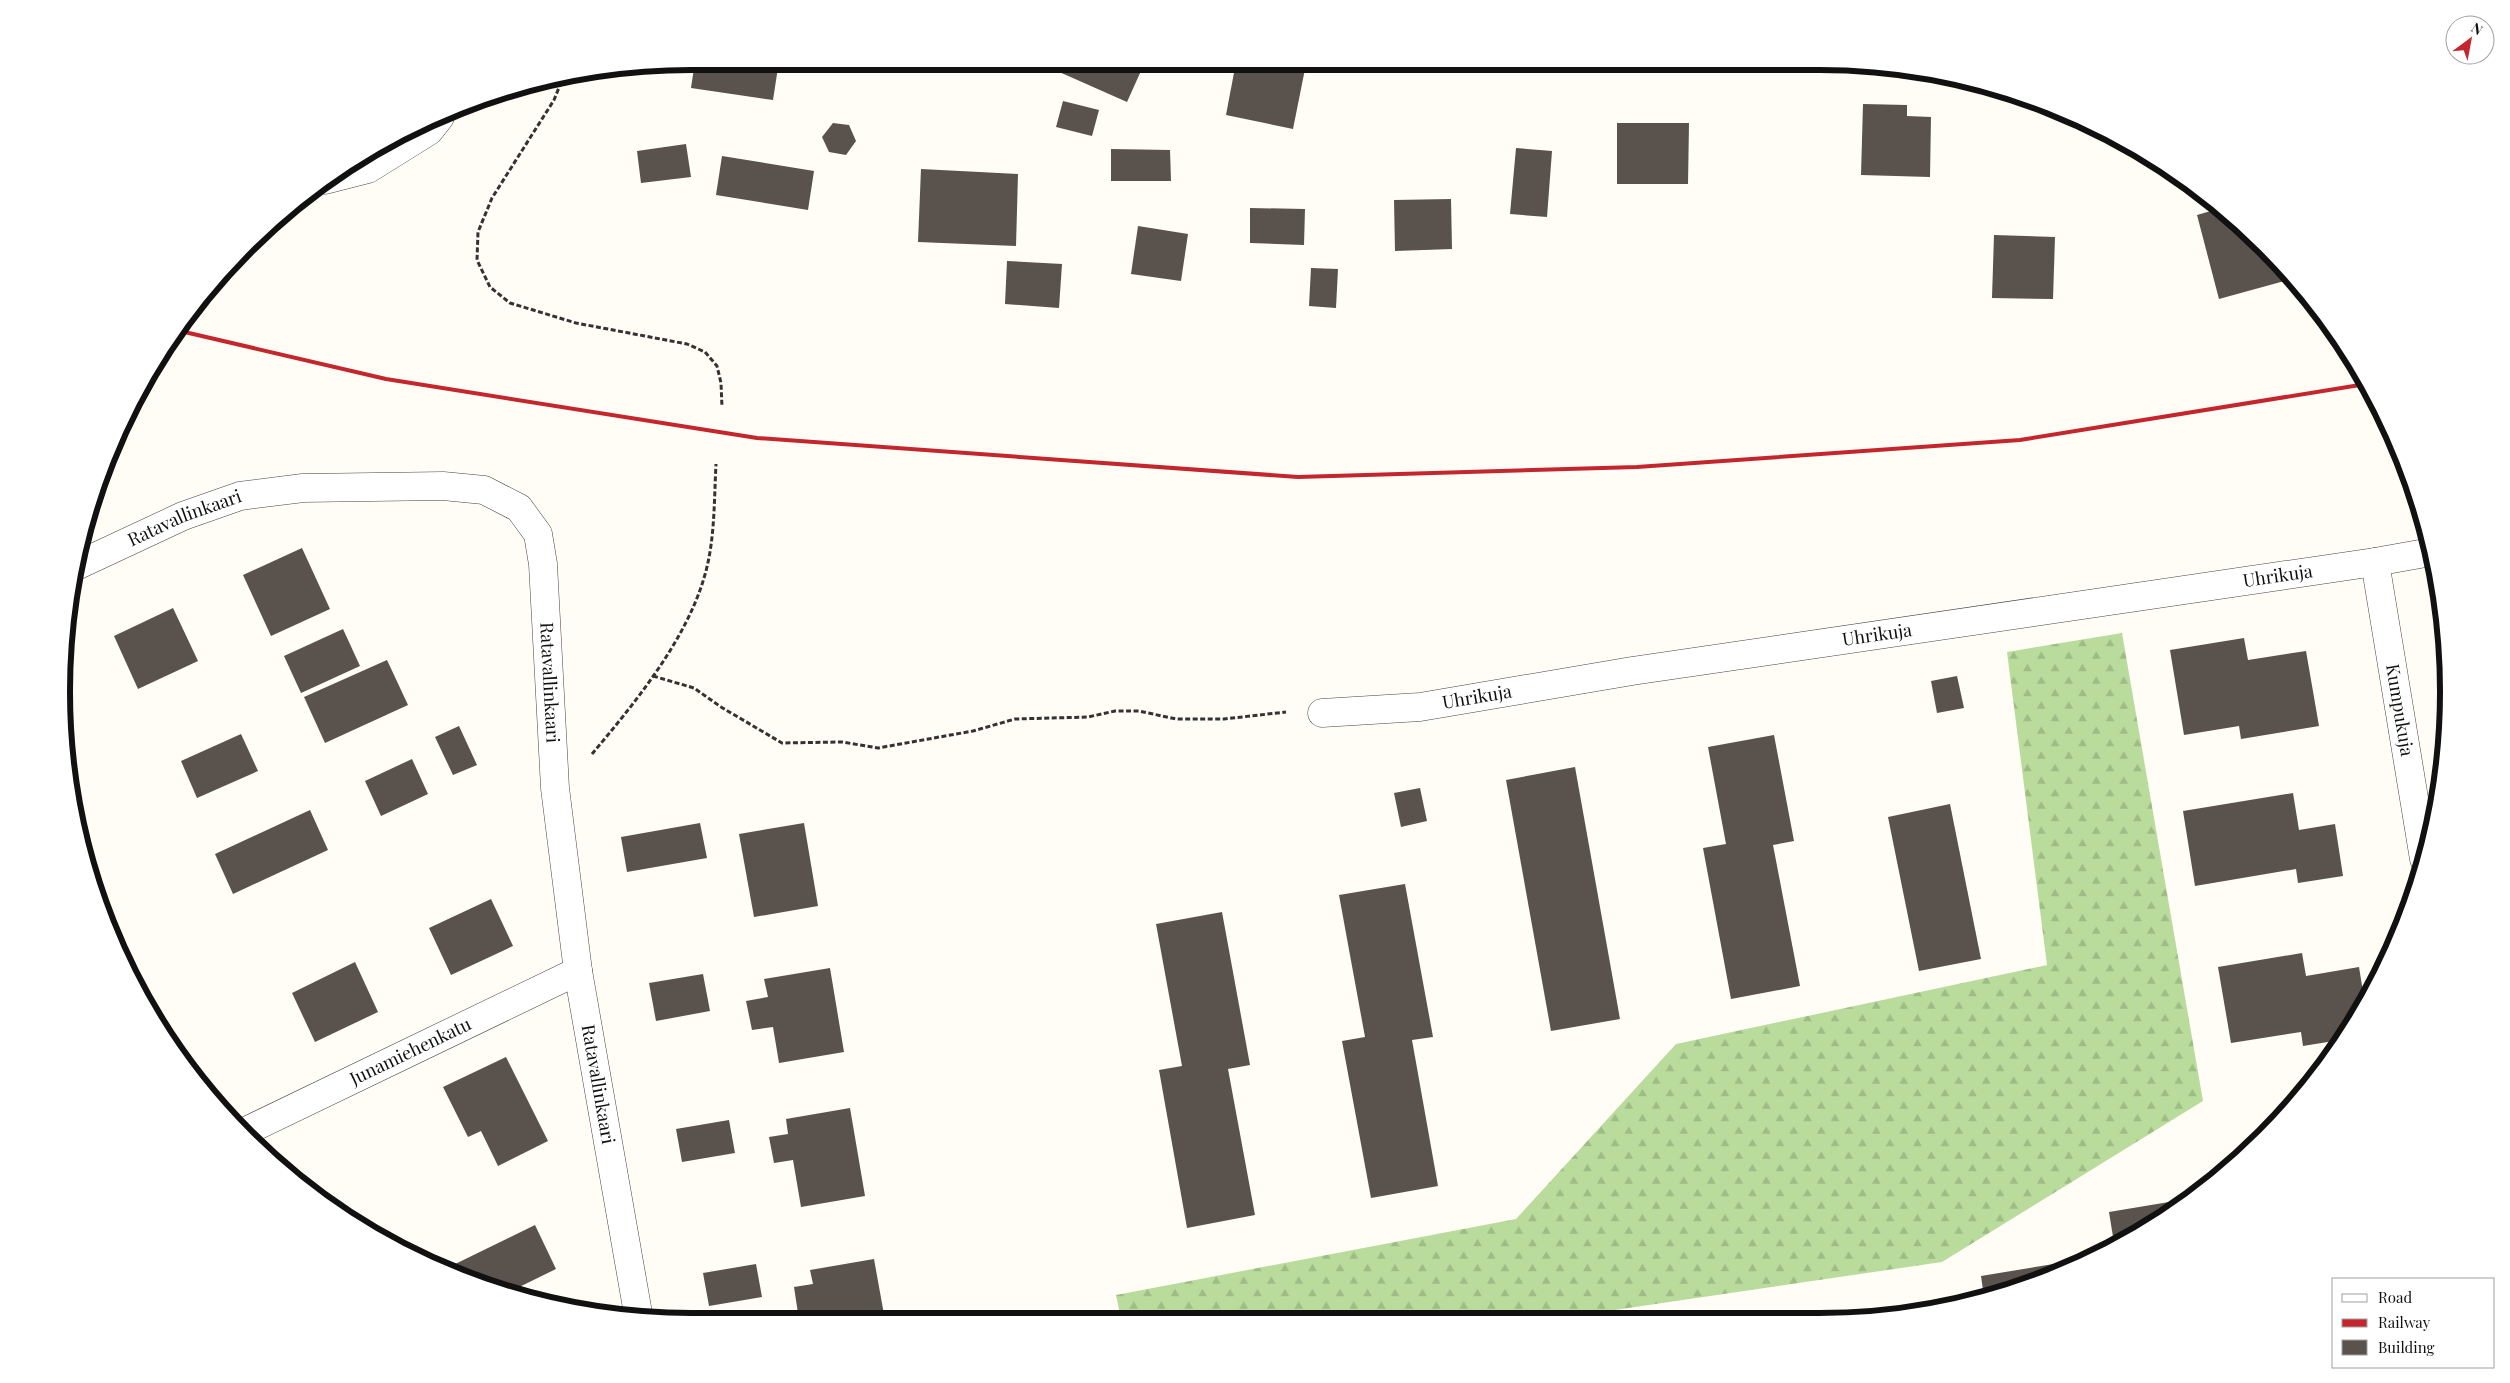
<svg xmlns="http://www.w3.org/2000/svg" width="2510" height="1383" viewBox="0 0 2510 1383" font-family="'Playfair Display',serif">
<defs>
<pattern id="forest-firs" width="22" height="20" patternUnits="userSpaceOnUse" patternTransform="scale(1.25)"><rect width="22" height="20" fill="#b9dc9c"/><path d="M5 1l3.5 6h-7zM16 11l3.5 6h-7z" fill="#9ebc85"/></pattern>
</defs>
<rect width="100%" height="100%" fill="#fffdf5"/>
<path fill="url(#forest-firs)" d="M2122,633L2203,1101L1942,1262L1567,1317L1121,1319L1116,1295L1516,1219L1676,1044L2047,965L2007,652Z"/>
<g fill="#5a524d">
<path d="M695,61H779L773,100L691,88Z"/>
<path d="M1061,62H1145L1127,102L1057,71Z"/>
<path d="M1236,62H1294L1306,64L1293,129L1226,115Z"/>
<path d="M1063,101L1099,110L1092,136L1056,127Z"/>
<path d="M1863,104L1907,105V116L1931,117L1930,177L1861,175Z"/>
<path d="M833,123L849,125L856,141L846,155L829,152L822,137Z"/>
<path d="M1617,123H1689L1688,184H1617Z"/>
<path d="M686,144L691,177L641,183L637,151Z"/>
<path d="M1516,148L1552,151L1547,217L1510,214Z"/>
<path d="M1111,149L1170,150L1171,181H1111Z"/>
<path d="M722,156L814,171L808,210L716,195Z"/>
<path d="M921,169L1018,174L1016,246L918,242Z"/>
<path d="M1451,199L1452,249L1395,251L1394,200Z"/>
<path d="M1250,208L1305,209L1304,245L1250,243Z"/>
<path d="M2221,208L2234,217L2292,279L2219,299L2197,215Z"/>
<path d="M1138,226L1188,234L1181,281L1131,274Z"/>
<path d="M1994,235L2055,237L2053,299L1992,298Z"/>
<path d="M1007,261L1062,264L1059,308L1005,304Z"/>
<path d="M1311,268L1338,269L1336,308L1309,306Z"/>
<path d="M302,548L330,609L271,636L243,575Z"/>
<path d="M173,608L198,661L138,689L114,636Z"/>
<path d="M343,629L360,666L301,693L284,656Z"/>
<path d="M2244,638L2248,660L2306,651L2319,726L2241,739L2239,726L2184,735L2170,650Z"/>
<path d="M387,660L408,705L325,743L304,697Z"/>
<path d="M1957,676L1964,708L1937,713L1931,681Z"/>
<path d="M459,726L477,765L453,775L435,737Z"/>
<path d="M241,734L258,771L197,798L181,761Z"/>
<path d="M1774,735L1794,841L1773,845L1800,986L1731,999L1703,848L1726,844L1708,747Z"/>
<path d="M412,759L428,794L381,816L365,781Z"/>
<path d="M1575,767L1620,1019L1551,1031L1506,780Z"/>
<path d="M1420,788L1427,821L1401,827L1394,793Z"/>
<path d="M2293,793L2299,830L2335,824L2343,876L2298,883L2296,869L2195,886L2183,811Z"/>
<path d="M1950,804L1981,959L1919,971L1888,817Z"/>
<path d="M310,810L328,850L233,894L215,854Z"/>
<path d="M700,823L707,858L627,872L621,837Z"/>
<path d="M804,823L818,906L754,917L739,834Z"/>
<path d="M1405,884L1433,1037L1412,1040L1438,1186L1371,1198L1342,1041L1365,1037L1339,895Z"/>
<path d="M491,899L513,946L451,975L429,928Z"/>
<path d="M1222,912L1250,1065L1228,1069L1255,1215L1187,1228L1159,1070L1182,1066L1156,924Z"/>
<path d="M2302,953L2306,976L2359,967L2365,1004L2340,1040L2303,1046L2301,1032L2231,1043L2218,967Z"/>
<path d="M355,962L378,1012L315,1042L292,993Z"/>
<path d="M830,968L844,1052L779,1063L773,1027L752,1030L746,1001L768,997L764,979Z"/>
<path d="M703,974L710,1011L656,1021L649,983Z"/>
<path d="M506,1057L548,1141L498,1166L481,1131L468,1137L443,1087Z"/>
<path d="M850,1108L865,1196L801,1207L793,1160L774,1163L769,1137L788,1134L786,1119Z"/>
<path d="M729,1120L735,1153L682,1162L676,1129Z"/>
<path d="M2187,1199L2168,1216L2114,1243L2109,1212Z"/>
<path d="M535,1225L556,1269L509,1292L449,1267Z"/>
<path d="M874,1259L885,1320H799L794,1287L813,1284L810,1270Z"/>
<path d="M2078,1260L2021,1288L1984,1297L1981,1276Z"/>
<path d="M756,1264L762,1297L709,1306L703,1273Z"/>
</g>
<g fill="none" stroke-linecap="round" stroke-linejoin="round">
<g stroke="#444" stroke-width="29">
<g id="minor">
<path d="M325,180L368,169L429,131L440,117"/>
<path id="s1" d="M2375,562L2424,859"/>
<path id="s2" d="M76,566L183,516L240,496L303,488L443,486L484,490L519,508L538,534L543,564L555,788L578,971L639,1319"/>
<path id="s3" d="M1322,713L1420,707L1632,671L2375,562L2431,552"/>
<path id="s4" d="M244,1132L578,971"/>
</g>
</g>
<g stroke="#333" stroke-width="3" stroke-dasharray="5 2.5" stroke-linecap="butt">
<path d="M564,75L554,100L492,198L478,232L477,260L490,287L510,303L576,323L687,344L705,352L717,366L721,383L722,407"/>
<path d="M653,676L694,688L721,707L782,743L842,742L878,748L973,731L1015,719L1088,717L1115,711H1139L1176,719H1224L1286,712"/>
<path d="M592,754C634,704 685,642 704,578C715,542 714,502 716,464"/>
</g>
<use href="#minor" stroke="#fff" stroke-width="28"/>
<path stroke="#c4262e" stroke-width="4" d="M176,330L386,379L757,438L1298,477L1637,467L2020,440L2366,384"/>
</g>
<g text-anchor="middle" stroke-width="5" stroke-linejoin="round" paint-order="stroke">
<g font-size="18" fill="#111" stroke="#fff">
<text dy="6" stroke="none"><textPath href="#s2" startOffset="119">Ratavallinkaari</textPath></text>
<text dy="6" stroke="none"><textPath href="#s3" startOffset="966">Uhrikuja</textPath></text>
<text dy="6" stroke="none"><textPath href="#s3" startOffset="561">Uhrikuja</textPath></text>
<text dy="6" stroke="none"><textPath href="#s2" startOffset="644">Ratavallinkaari</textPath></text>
<text dy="6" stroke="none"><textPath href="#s3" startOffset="156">Uhrikuja</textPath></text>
<text dy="6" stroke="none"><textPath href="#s1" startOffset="150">Kumpukuja</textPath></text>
<text dy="6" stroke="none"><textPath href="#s4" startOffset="185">Junamiehenkatu</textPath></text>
<text dy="6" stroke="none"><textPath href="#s2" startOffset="1049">Ratavallinkaari</textPath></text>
</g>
</g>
<path d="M0 0H2510V1383H0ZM691 70H1819A621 621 0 0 1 2440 691V692A621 621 0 0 1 1819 1313H691A621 621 0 0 1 70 692V691A621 621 0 0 1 691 70Z" fill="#fff" fill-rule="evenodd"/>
<path fill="none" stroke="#111" stroke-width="6" d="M691 70H1819A621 621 0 0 1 2440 691V692A621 621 0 0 1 1819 1313H691A621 621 0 0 1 70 692V691A621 621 0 0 1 691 70Z"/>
<rect x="2332" y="1278" width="162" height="90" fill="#ffffff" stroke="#a0a0a0"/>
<rect x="2342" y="1294" width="25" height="8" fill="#ffffff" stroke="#a0a0a0"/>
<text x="2378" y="1303" font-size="15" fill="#111111">Road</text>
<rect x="2342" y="1319" width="25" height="8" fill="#c4262e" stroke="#a0a0a0"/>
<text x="2378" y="1328" font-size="15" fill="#111111">Railway</text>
<rect x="2342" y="1340" width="25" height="15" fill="#5a524d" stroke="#a0a0a0"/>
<text x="2378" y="1353" font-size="15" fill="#111111">Building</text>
<g transform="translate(2470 40) rotate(32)"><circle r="24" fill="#ffffff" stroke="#a0a0a0"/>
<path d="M0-4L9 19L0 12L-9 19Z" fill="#c4262e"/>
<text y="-8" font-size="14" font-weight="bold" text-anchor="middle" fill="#111111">N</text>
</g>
</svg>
